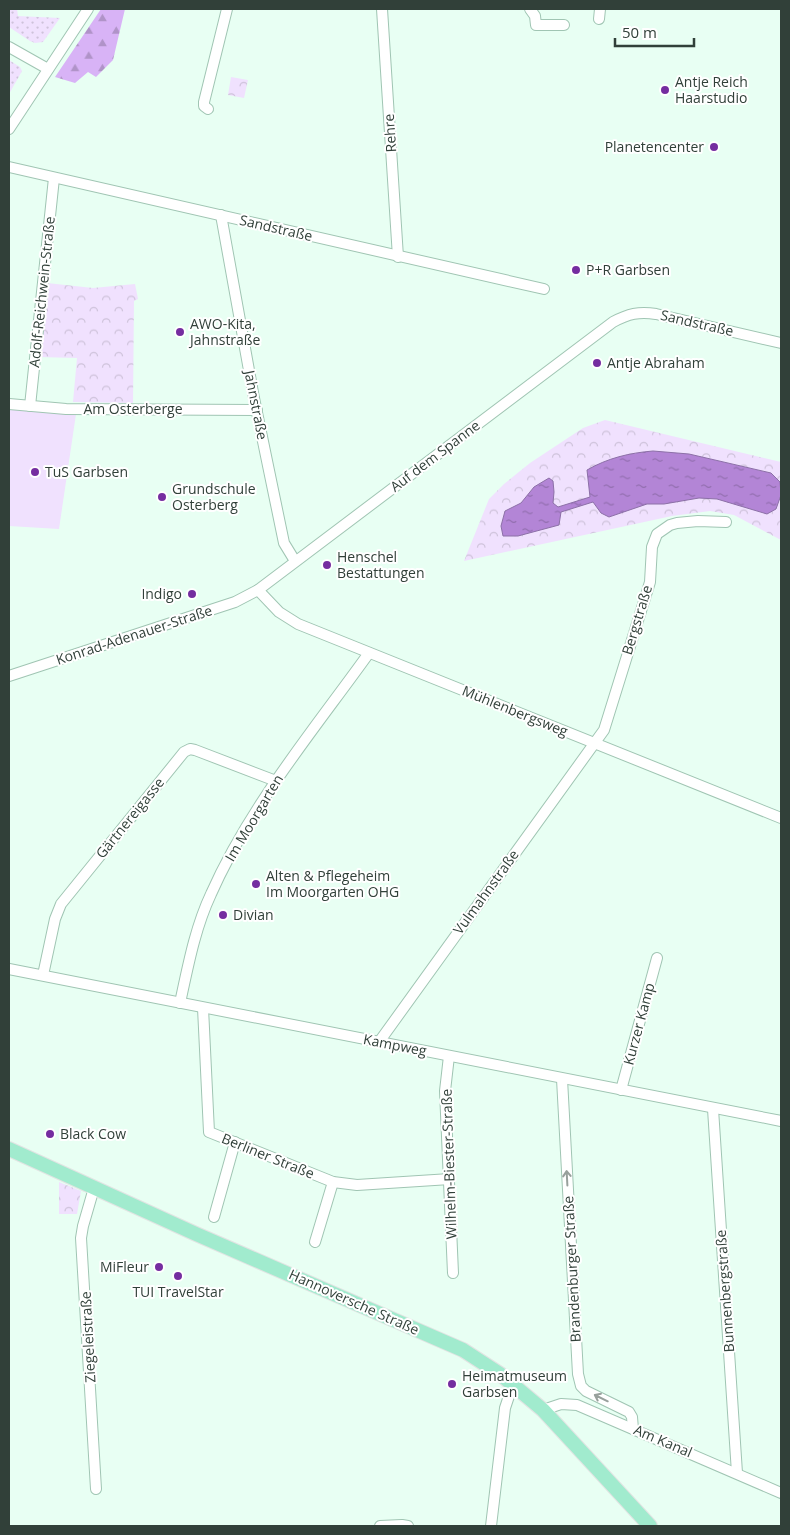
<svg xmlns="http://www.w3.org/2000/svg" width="790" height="1535" viewBox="0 0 790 1535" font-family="'Open Sans',sans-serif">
<defs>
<pattern id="grass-dots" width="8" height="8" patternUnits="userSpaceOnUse" patternTransform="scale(1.25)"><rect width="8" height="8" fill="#f0e1fe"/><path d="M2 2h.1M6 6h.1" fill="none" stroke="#cec2da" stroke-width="1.8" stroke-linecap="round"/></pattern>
<pattern id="forest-firs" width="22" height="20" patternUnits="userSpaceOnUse" patternTransform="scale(1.25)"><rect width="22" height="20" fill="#d8b3f6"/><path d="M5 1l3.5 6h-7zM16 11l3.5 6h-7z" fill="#b093c8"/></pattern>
<pattern id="park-crowns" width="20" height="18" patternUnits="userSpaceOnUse" patternTransform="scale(1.25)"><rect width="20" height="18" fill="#f0e1fe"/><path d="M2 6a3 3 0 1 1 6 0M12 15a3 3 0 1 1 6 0" fill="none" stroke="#cec2da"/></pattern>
<pattern id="water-ripples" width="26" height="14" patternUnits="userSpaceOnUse" patternTransform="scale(1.25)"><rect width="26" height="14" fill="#b385d6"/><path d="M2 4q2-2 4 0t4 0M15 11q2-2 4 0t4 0" fill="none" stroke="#926eaf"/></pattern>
</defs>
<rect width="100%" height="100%" fill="#e8fff3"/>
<g fill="url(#grass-dots)">
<path d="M9,9H17L18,16L60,18L43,42L35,43L30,41L9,27Z"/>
<path d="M9,60L20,67L22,71L9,94Z"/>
</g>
<path fill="url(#forest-firs)" d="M101,9H125L113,60L96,77L88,72L75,83L55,77Z"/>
<g fill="url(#park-crowns)">
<path d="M231,77L248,80L244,98L228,95Z"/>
<path d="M47,283L93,288L135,284L138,299L134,301L133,403L73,402L77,358L38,357Z"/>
<path d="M605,420L781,462V540L734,515L710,511L672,516L464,561L489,499L504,484L530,463L583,428Z"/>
<path d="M59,1182L81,1191L77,1214H59Z"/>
</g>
<path fill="#f0e1fe" d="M9,407L76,414L59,529L9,526Z"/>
<path fill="url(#water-ripples)" stroke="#8c70a7" d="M653,451L689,454L771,473L780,482L781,495L776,509L767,514L717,499L699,498L664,504H647L609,517L601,513L593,502L561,512L559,525L518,536H503L501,526L505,511L521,503L534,487L549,478L553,481L554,492L553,503L558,507L590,497L587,470C608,458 629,453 653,451Z"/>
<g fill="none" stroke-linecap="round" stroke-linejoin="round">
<g stroke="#a0c5b3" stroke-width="12">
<g id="minor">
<path d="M382,9L398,257"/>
<path d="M530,9L535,16L536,25H564"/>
<path d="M599,19L600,9"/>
<path d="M9,47L48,69"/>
<path d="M208,109L204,106V102L227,9"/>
<path d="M9,129L88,9"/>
<path d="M9,167L544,289"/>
<path d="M221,215L254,398L284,543L295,561"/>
<path d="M9,404L66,409L257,410"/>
<path d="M30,406L54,178"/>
<path d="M258,590L279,612L298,624L781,818"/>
<path d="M9,676L235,602L258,590L613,322C628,314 639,311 656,314L781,343"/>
<path d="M9,969L781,1121"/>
<path d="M43,975L55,919L61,904L184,752L190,749L195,750L276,781"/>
<path d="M180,1003C188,966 195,928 211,894C250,806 313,731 369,653"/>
<path d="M203,1008L209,1132L333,1182L357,1185L450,1179"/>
<path d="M379,1042L604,730L650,582L652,547L657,534L670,525L677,523L698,521L726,522"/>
<path d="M449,1056L445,1091L453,1273"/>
<path d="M562,1079L578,1374L581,1386L586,1391L629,1412L632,1417L633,1429"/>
<path d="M621,1090L657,958"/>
<path d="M713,1109L737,1473"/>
<path d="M94,1188L83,1226L81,1238L96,1489"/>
<path d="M214,1217L235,1142"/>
<path d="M315,1242L333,1182"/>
<path d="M543,1410L561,1404L577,1405L781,1493"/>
<path d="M380,1526L402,1525L408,1526"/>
<path d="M491,1526L505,1408L513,1384"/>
</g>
</g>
<g stroke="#e2e4e3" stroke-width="16">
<path id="major" d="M9,1149L196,1234L463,1350L500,1374L543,1410L650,1526"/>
</g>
<use href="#minor" stroke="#fff" stroke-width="10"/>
<use href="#major" stroke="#a1ebce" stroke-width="14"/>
</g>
<defs><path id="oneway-shaft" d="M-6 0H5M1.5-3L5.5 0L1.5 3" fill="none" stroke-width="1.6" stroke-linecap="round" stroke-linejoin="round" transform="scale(1.25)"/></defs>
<g stroke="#98a09c">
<use href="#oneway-shaft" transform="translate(567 1178) rotate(-93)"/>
<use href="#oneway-shaft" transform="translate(601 1398) rotate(-154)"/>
</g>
<g fill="#752da0" stroke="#fff" stroke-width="2">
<circle cx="665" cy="90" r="5"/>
<circle cx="714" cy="147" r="5"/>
<circle cx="576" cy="270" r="5"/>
<circle cx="180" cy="332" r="5"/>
<circle cx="597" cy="363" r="5"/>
<circle cx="35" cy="472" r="5"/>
<circle cx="162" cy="497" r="5"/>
<circle cx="327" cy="565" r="5"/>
<circle cx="192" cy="594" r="5"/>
<circle cx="256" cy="884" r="5"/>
<circle cx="223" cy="915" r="5"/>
<circle cx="50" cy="1134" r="5"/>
<circle cx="159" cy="1267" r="5"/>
<circle cx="178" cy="1276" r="5"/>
<circle cx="452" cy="1384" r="5"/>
</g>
<g text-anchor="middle" stroke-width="4" stroke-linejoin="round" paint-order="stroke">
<g font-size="14" fill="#314039" stroke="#fff" text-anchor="start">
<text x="675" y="87">Antje Reich<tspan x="675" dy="16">Haarstudio</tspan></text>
<text x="704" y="152" text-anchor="end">Planetencenter</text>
<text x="586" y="275">P+R Garbsen</text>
<text x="190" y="329">AWO-Kita,<tspan x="190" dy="16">Jahnstraße</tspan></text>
<text x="607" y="368">Antje Abraham</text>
<text x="45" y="477">TuS Garbsen</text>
<text x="172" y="494">Grundschule<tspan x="172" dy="16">Osterberg</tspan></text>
<text x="337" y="562">Henschel<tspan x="337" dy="16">Bestattungen</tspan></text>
<text x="182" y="599" text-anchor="end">Indigo</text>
<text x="266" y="881">Alten &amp; Pflegeheim<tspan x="266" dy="16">Im Moorgarten OHG</tspan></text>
<text x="233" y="920">Divian</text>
<text x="60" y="1139">Black Cow</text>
<text x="149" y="1272" text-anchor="end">MiFleur</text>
<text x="178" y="1297" text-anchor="middle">TUI TravelStar</text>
<text x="462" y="1381">Heimatmuseum<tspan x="462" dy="16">Garbsen</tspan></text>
</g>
<g font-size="14" fill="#314039" stroke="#fff">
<text transform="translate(390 133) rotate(-94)" y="5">Rehre</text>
<text transform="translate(276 228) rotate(13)" y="5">Sandstraße</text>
<text transform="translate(42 292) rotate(-84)" y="5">Adolf-Reichwein-Straße</text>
<text transform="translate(697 323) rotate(13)" y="5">Sandstraße</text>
<text transform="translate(256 405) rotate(79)" y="5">Jahnstraße</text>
<text x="133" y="414">Am Osterberge</text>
<text transform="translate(435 456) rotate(-37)" y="5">Auf dem Spanne</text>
<text transform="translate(637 620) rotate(-73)" y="5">Bergstraße</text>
<text transform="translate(134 635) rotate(-18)" y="5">Konrad-Adenauer-Straße</text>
<text transform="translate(515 711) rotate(22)" y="5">Mühlenbergsweg</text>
<text transform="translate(130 818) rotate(-51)" y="5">Gärtnereigasse</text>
<text transform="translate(254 818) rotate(-59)" y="5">Im Moorgarten</text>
<text transform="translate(486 892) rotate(-54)" y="5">Vulmahnstraße</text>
<text transform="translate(639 1024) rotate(-75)" y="5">Kurzer Kamp</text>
<text transform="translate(395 1045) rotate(11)" y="5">Kampweg</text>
<text transform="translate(268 1156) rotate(22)" y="5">Berliner Straße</text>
<text transform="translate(449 1164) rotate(-92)" y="5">Wilhelm-Biester-Straße</text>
<text transform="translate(572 1269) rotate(-93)" y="5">Brandenburger Straße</text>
<text transform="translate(725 1291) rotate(-94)" y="5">Bunnenbergstraße</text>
<text transform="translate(354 1302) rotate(24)" y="5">Hannoversche Straße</text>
<text transform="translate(88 1337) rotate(-93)" y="5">Ziegeleistraße</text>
<text transform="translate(663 1441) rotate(23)" y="5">Am Kanal</text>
</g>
</g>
<rect width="790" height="1535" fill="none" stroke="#314039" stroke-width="20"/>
<path d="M615 38v8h79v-8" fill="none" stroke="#314039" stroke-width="2.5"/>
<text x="622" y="38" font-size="15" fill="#314039" stroke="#ffffff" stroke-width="4" paint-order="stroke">50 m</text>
</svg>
